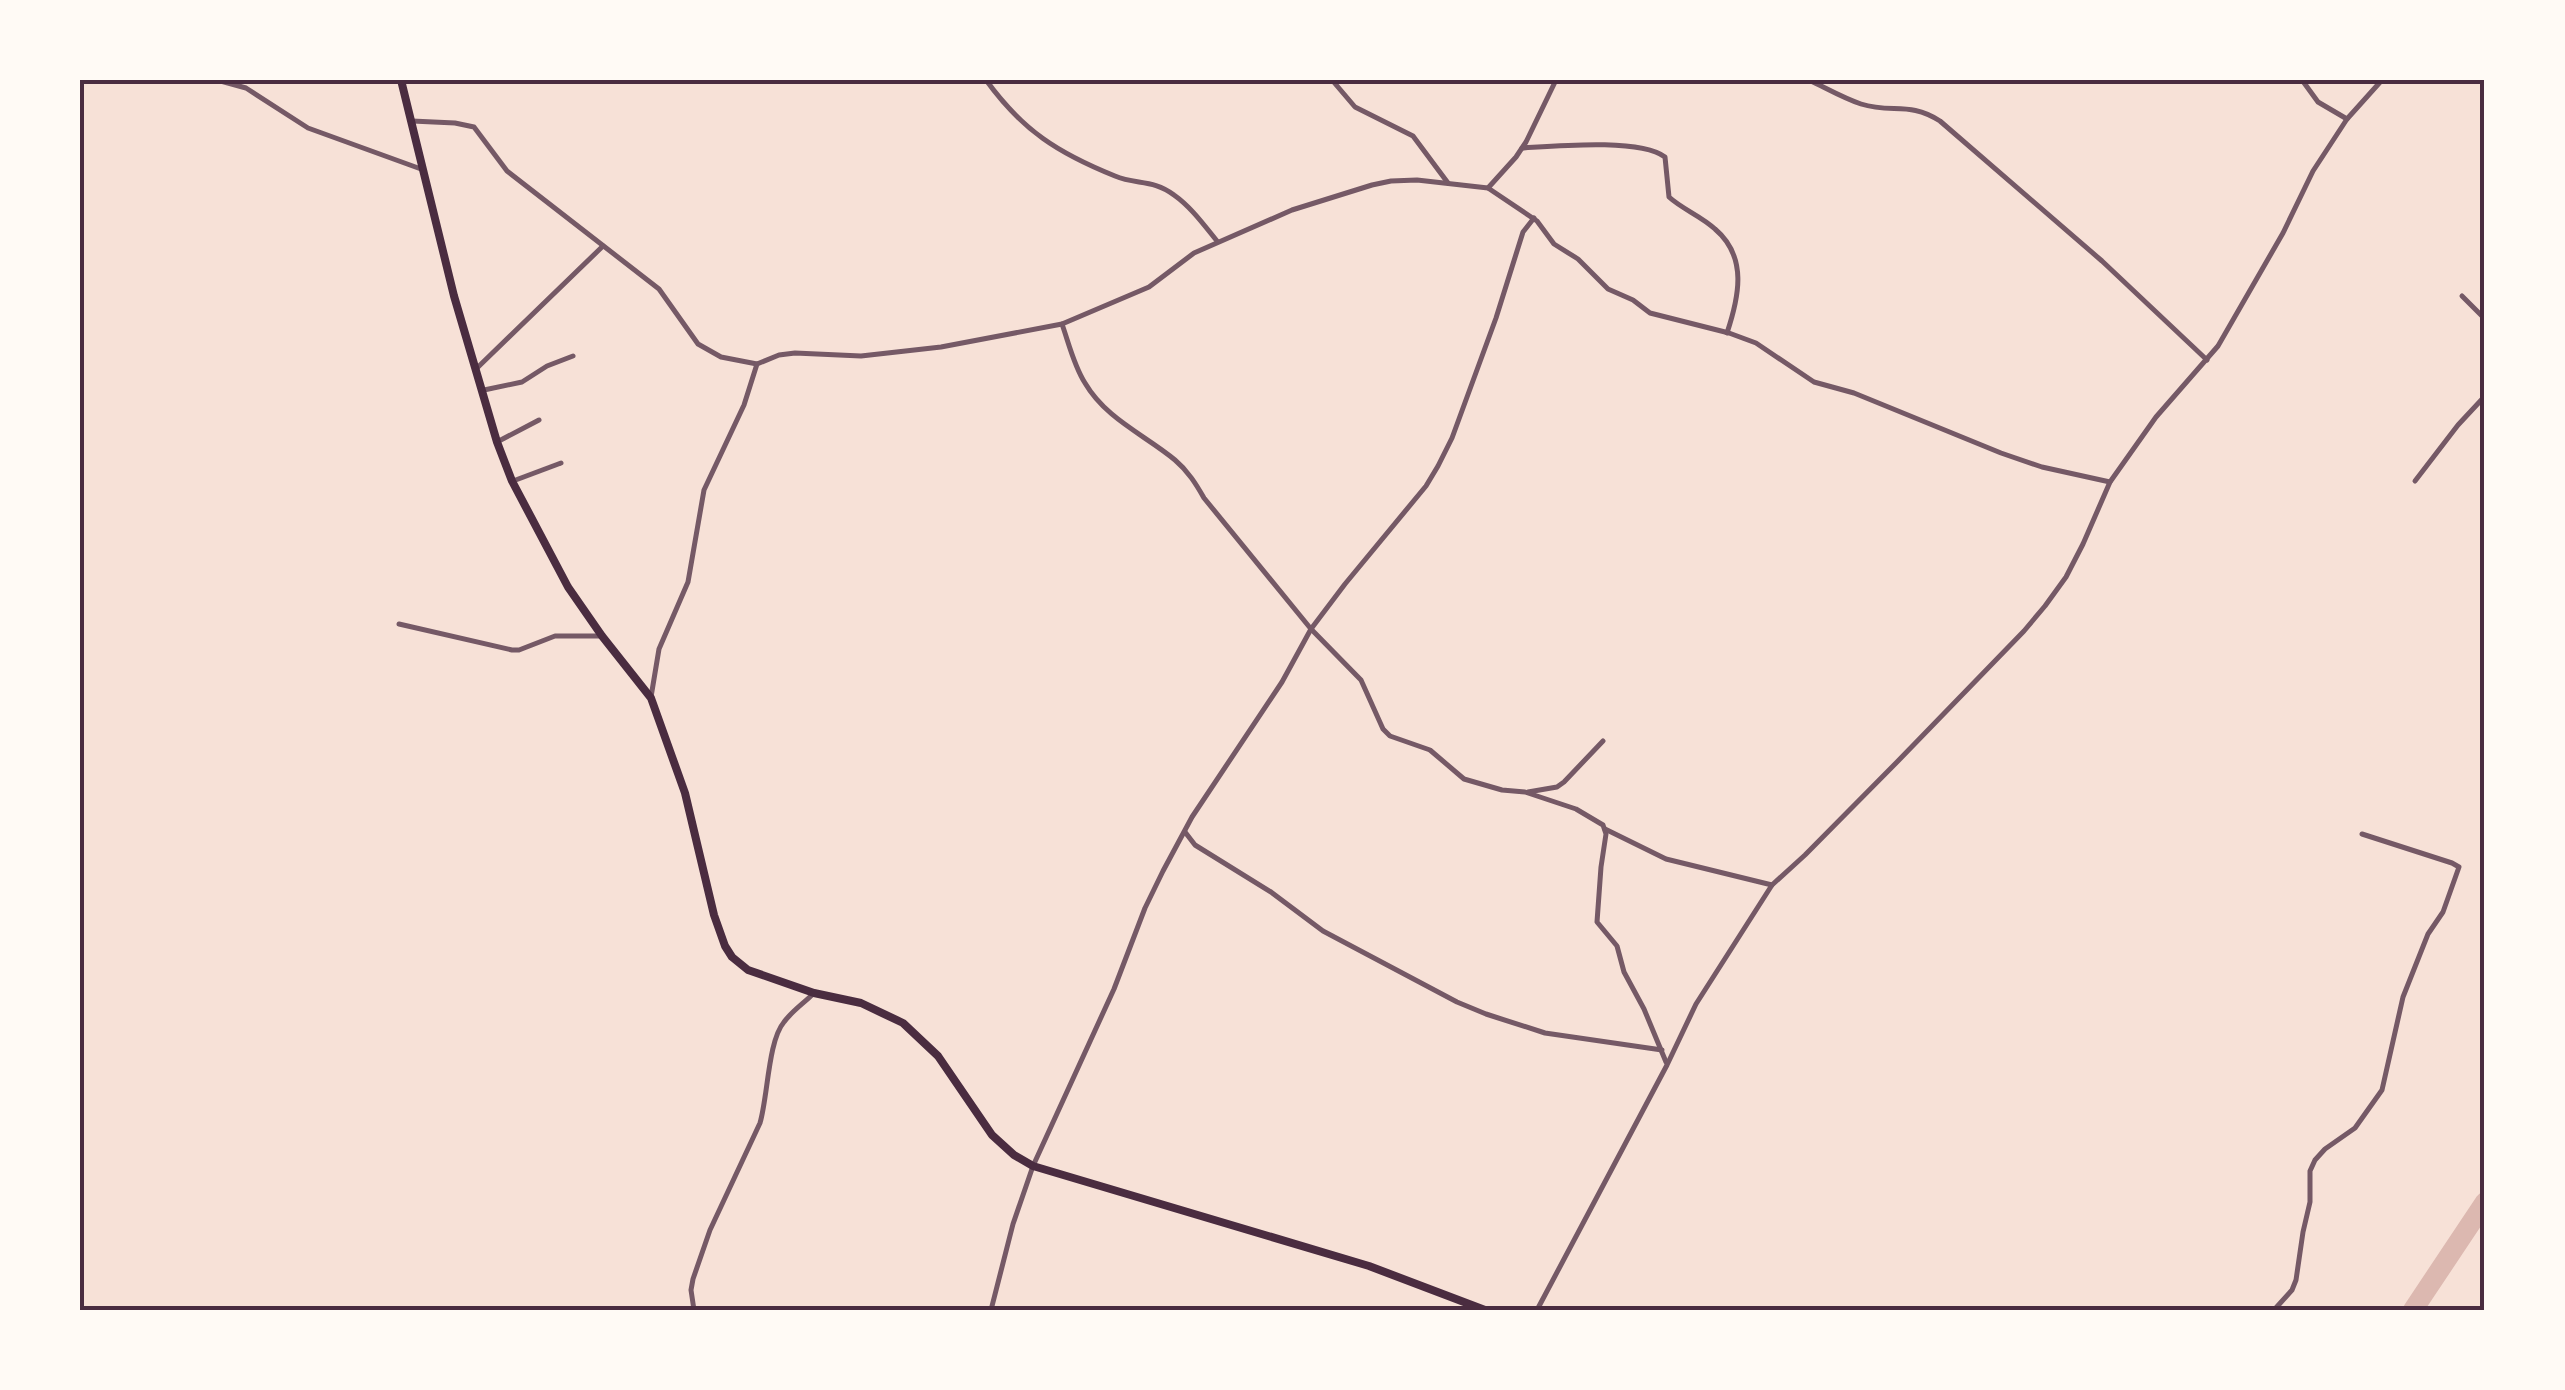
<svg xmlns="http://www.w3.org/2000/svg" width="2565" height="1390" viewBox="0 0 2565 1390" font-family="'Libre Baskerville',serif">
<rect width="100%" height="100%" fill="#f7e1d7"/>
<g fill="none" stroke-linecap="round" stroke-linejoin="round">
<path stroke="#dcb8b0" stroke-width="20" d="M2413,1310L2485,1202"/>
<g stroke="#755966" stroke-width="5">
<path d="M217,80L246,88L308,128L421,169"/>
<path d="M986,80C1023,131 1058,153 1115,176C1136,185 1153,179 1174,195C1191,207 1204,225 1217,241"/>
<path d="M1332,80L1355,107L1413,136L1448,183"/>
<path d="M1809,80C1826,88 1843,98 1861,104C1892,114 1909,101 1940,121L2102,261L2207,360"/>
<path d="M2302,80L2318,102L2347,119"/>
<path d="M412,121L455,123L474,127L507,171L659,289L698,344L721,357L757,364L779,355L795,353L861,356L941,347L1062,324L1149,287L1194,253L1292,210L1372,185L1391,181L1417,180L1488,188L1537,221L1554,244L1578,259L1608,289L1633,300L1650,313L1729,333L1756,343L1814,382L1854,393L2001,453L2042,467L2110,482"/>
<path d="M1522,148C1555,146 1640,138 1665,157L1669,197C1682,209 1701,216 1715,229C1748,257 1739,297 1727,333"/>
<path d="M1488,188L1516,157L1526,142L1556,80"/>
<path d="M2462,296L2485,319"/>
<path d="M1062,324C1069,344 1074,366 1085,383C1106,419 1145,435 1175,460C1188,471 1196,484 1204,498L1311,629L1361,680L1383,729L1390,736L1430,750L1464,779L1502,790L1525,792L1576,809L1603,825L1606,834L1601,867L1597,922L1617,946L1624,972L1644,1009L1666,1062"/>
<path d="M476,369L603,246"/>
<path d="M484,390L522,382L547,366L573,356"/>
<path d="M497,442L539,420"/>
<path d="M513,481L561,463"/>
<path d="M2415,481L2458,425L2485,396"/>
<path d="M399,624L512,650H519L555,636H602"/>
<path d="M651,697L659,649L688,582L704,490L744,405L757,364"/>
<path d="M1528,792L1557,787L1564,782L1603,741"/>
<path d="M1605,829L1666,859L1772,885"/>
<path d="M1185,832L1195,845L1271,892L1323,931L1457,1002L1486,1014L1545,1033L1662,1050"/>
<path d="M694,1310L691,1290L693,1279L710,1230L760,1123C768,1096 768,1041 784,1022C792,1011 804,1003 813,994"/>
<path d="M991,1310L1013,1224L1033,1166L1114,989L1145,908L1163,871L1192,817L1282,682L1311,629L1345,584L1426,486L1438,466L1452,438L1496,318L1523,232L1534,218"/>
<path d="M1537,1310L1667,1065L1696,1004L1772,885L1805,855L1897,762L2024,631L2045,606L2066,577L2083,544L2110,482L2156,417L2218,346L2283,233L2313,171L2347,119L2382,80"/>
<path d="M2274,1310L2292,1290L2296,1280L2303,1232L2310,1202V1171L2315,1160L2325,1149L2355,1128L2382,1090L2403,997L2428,934L2443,912L2459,867L2452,863L2362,834"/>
</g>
<path stroke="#4a2c40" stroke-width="8" d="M401,80L454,296L497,442L512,481L568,587L602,636L651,698L685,793L714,915L725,946L732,957L748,970L814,993L861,1003L903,1023L938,1056L992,1135L1014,1155L1033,1166L1369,1266L1485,1310"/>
</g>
<rect width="2565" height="1390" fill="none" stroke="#fffaf5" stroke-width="165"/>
<rect x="82" y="82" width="2400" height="1226" fill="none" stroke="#4a2c40" stroke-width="4"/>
</svg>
